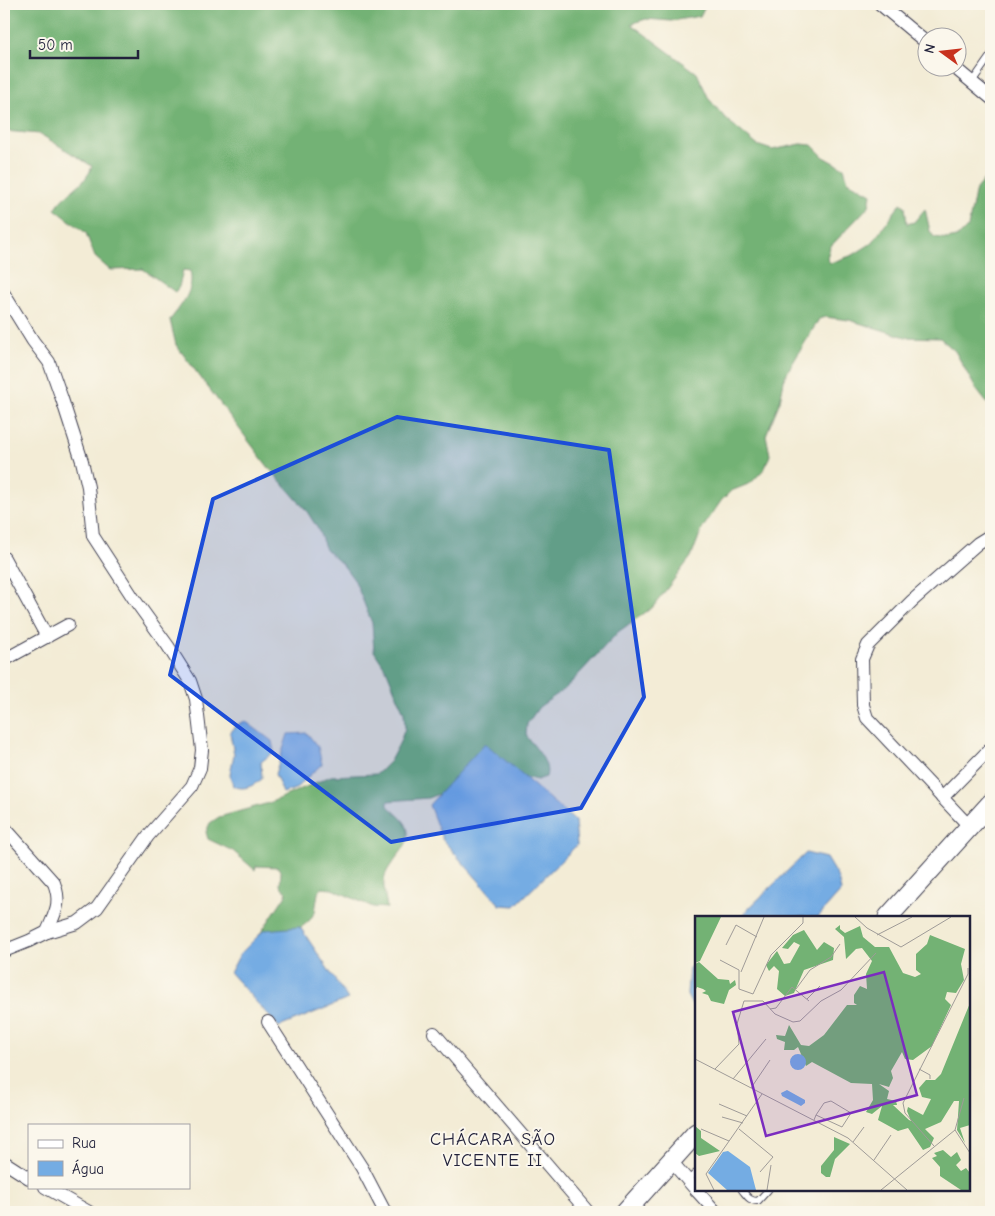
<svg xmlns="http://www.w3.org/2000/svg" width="995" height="1216" viewBox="0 0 995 1216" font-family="'Comic Neue',sans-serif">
<rect width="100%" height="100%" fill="#fbf7ec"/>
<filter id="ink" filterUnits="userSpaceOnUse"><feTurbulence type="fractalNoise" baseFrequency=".02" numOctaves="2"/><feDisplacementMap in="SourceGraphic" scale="10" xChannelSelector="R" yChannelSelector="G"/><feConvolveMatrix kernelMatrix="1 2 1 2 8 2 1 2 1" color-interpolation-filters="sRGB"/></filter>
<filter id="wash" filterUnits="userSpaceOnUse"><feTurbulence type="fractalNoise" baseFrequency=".0096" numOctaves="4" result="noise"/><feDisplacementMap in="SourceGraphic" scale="20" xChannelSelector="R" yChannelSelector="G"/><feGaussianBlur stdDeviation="1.12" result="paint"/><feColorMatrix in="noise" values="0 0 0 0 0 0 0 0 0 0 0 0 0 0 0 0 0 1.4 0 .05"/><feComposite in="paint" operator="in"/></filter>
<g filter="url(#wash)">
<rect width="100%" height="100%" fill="#f3ecd6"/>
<path fill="#73b274" stroke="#4a6a58" d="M4,4H707L700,16L671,21L646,19L631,24L697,73L709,99L725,118L757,145L772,150L801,144L812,145L824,157L844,168L848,181L871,194L869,206L830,247L827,258L830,263L853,255L872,243L901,203L905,206L907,224L914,222L925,209L930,231L934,237L948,239L959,236L968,227L976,189L991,171V408L976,389L955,351L940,338L906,337L849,320L825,317L819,319L785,376L780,401L766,435L770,455L765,468L751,483L731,491L721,501L702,529L691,557L653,607L618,632L566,688L539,707L527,724L526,735C534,747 551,762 546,777L537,780L498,771L428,798L388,801V806C393,811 401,817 405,823C418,845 387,860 384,880C383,888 386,900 387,908L373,907L332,889L322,888L318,893L315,912L309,921L288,938L256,940L287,893L280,885L281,873L278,867L256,866L255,870L233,851L208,839L206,832L210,823L219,817L269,803L331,776L377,774L390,761L400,742L405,728L404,713L387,671L374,651L372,623L355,581L343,565L326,550L318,529L306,510L269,468L176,345L170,320C181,305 195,291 190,271L183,270L179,287L175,292L143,269L110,270L95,257L86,233L55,209C64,192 87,185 92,166L40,134L4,131Z"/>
<g fill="#74ace3" stroke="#4b678f">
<path d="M245,721L272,741L274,752L261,762L262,779C252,786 245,791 233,786L230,775L234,754L230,733L237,725Z"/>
<path d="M307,733L318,747L322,764L295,789L283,793L275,774L288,734Z"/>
<path d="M485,743L575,821L577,845L515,906L500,905L442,839L429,805Z"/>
<path d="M806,853L826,858L838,878L841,891L818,917H740Z"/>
<path d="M300,927L348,999L279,1027L230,973L240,954L264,930Z"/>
<path d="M696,961V1013L687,995L689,968Z"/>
</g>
</g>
<g filter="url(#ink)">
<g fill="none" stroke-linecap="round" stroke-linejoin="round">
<g stroke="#414052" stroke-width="8">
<g id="lane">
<path d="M972,82L991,55"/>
<path d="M688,1180L696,1173"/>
<path d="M742,1190C747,1196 749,1201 758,1201L768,1190"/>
</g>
</g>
<g stroke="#414052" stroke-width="14">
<g id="street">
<path d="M880,4L928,44"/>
<path d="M955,68L991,98"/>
<path d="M4,294L33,341L49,362L62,399L82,461L88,487L93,536L134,599L168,646L190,681L196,699L202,750L200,768L192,786L148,836L97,908L77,923L47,932L29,941L4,951"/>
<path d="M4,558L47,637"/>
<path d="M4,660L68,625"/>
<path d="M942,798L991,748"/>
<path d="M969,826L867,718L863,705L862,659L868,645L912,601L978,543L991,535"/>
<path d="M4,827L54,883C62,904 55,912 47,932"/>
<path d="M268,1022L362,1168L385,1212"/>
<path d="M434,1033L588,1212"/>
<path d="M671,1161L696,1190"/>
<path d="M4,1162L29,1178"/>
<path d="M45,1187L89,1212"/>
<path d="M696,1190L716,1212"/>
</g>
</g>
<g stroke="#414052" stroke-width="21">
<g id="secondary">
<path d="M888,917L991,803"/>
<path d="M625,1212L696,1133"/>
</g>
</g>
<use href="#lane" stroke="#fff" stroke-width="6"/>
<use href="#street" stroke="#fff" stroke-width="12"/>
<use href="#secondary" stroke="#fff" stroke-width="19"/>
</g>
</g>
<path fill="#1d4ed8" fill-opacity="0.2" stroke="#1d4ed8" stroke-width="4" stroke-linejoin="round" d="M397,417L609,450L644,697L581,808L391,842L170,675L213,499Z"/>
<g text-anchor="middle" stroke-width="4" stroke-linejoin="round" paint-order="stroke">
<g font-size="18" letter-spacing="1" fill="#22223b" stroke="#fbf7ec">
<text x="493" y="1145">CHÁCARA SÃO<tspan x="493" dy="21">VICENTE II</tspan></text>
</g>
</g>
<g transform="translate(695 916)">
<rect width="275" height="275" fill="#f3ecd6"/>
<path d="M0,1H26L5,45L0,47ZM145,9V13L150,17L165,10L168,21L180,31H194L208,57L220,61L226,58L221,54V38L232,28L235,19L270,33L266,48L269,64L261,77L252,76L250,83L256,89L237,130L218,144L210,143L207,136L196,155L198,162L194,171L184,168L194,175L192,183L201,185L202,189H198L214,204L216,205L212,195L213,191L228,199L236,183L227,181L224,172L231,164H240L246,158L275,87V209L265,212L270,227L262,214L264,185H259L246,206L230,213L239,222L235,231L228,234L213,212L203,215L183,204L187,190L177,198L171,196L178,184L177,168L156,167L117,146L111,150L103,131L99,134H89L90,126L82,123L81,119L90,120L94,109L106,129L114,130L129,119L152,89H162L159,87V79L165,70L172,73L171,58L177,45L167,32L161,33L151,43L149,21L140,13ZM109,14L122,34L129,26L139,32L138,44L109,54L99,77L90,80L82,73L84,55L79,50L74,55L71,49L82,35L89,48L95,47L105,29L99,26L93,33L87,32L98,19ZM4,46L23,63L34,64L35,68L40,64L41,69L34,74L29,88L16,85L13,79L7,77L11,75L8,73L2,71L0,75V48ZM0,210L6,215V222L25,235L4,240L0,237ZM139,221L155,228L140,243L135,261H131L126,257V250L139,234ZM248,234L256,241L262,236L266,244L261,249L266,255L271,252L275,257V274H266L245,260V251L237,242L242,240L239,237Z" fill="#73b274"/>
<path d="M95 146a8 8 0 1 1 16 0a8 8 0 1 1-16 0ZM92,174L110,184V187L106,190L87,180L86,177ZM33,235L55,251L61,274H32L13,257L28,236Z" fill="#74ace3"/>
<path fill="none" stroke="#9f9b98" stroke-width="1" d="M160,1L172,12L206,31L256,1M182,19L217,1M31,29L41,9L62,21M25,44L44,54V73L58,78L76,39L108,7V1M46,56L69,1M101,73L115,54L136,41L145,28M112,83L125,70M75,93L81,92L97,71L114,85M0,143L153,222L212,274M20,153L44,128L42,108L49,85H68L80,98L98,106L105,105L126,85L146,74L181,37M224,153L235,159V163M38,163L71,123M56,172L75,144M24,188L52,200M27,201L48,207M119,204L121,199L129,187L136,185L156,197L147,211L121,199M6,213L34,225M44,213L78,241L65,256M260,214L269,182M260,214L275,237M158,226L169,211M239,230L210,197L208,187L273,58V52M179,244L196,219M19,274L11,258L67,178M72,274L76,249M186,274L260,214"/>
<path fill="#7b2cbf" fill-opacity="0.15" stroke="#7b2cbf" stroke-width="2.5" d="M189,56L222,179L71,220L38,96Z"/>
<rect width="275" height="275" fill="none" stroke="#22223b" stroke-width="2.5"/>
</g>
<rect width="995" height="1216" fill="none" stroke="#fbf7ec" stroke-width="20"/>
<rect x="28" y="1124" width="162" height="65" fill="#fbf7ec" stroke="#a4a2a5"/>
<rect x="38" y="1140" width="25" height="8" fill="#ffffff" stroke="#a4a2a5"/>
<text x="72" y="1148" font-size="15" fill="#22223b">Rua</text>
<rect x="38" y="1161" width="25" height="15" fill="#74ace3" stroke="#a4a2a5"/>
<text x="72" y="1174" font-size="15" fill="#22223b">Água</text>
<g transform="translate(942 52) rotate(285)"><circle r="24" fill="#fbf7ec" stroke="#a4a2a5"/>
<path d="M0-4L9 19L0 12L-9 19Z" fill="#c8321e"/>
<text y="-8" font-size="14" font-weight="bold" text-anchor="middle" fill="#22223b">N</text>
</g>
<path d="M30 50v8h108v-8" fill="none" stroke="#22223b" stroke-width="2.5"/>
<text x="38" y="50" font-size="15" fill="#22223b" stroke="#fbf7ec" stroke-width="4" paint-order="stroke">50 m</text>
</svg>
